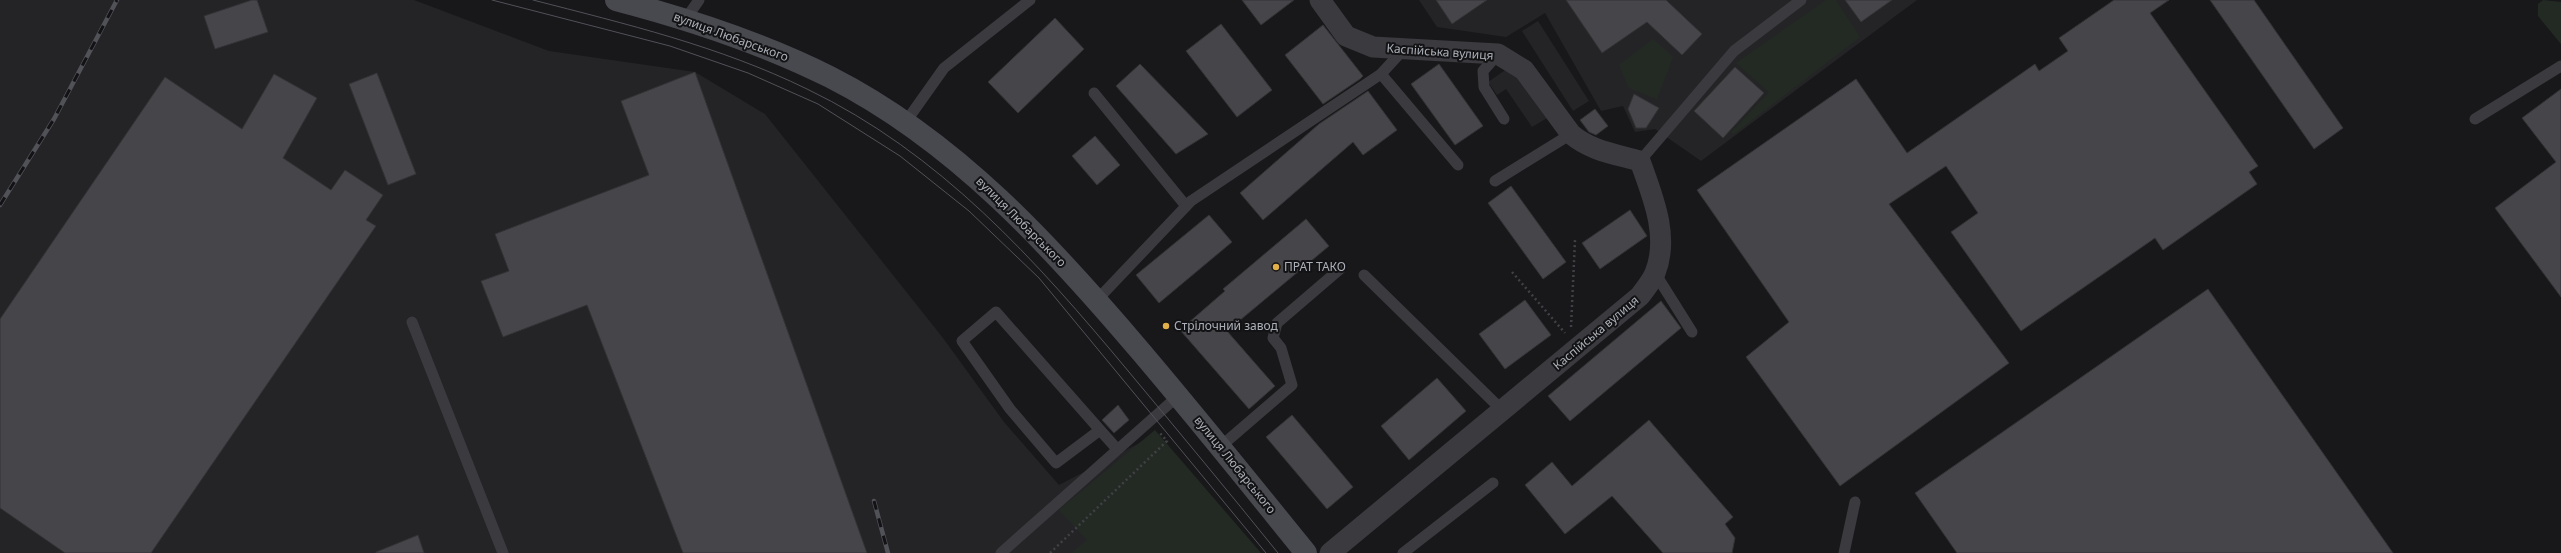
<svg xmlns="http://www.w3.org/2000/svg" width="2561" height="553" viewBox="0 0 2561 553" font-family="'Noto Sans',sans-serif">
<rect width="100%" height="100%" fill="#18181a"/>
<g fill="#242427">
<path d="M0,0H414L549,51L695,72L765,114L943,338L1004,422L1059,485L1145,440L1237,553H0Z"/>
<path d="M1419,0H1917L1701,161L1655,129L1635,132L1623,106L1601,111L1545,13L1506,37L1437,27Z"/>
<path d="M1538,21L1589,101L1573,111L1522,31Z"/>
<path d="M1511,66L1547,118L1532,127L1506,89L1497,95L1488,82Z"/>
</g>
<g fill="#232a24">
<path d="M1826,0H1836L1860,37L1734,134L1731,132L1769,92L1736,63Z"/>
<path d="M2543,0L2561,2V44L2538,16V4Z"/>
<path d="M1653,39L1673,57L1657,99L1629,88L1619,65Z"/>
<path d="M1155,430L1261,553H1072L1087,540L1059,510Z"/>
</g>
<g fill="#46464a" stroke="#333336">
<path d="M252,0H257L268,32L215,49L204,16Z"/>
<path d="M1242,0H1294L1261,25Z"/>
<path d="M1436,0H1487L1452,24Z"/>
<path d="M1566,0H1666L1702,34L1682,55L1647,22L1602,53Z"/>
<path d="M1845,0H1892L1861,22Z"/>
<path d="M2114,0H2169L2150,13L2258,166L2249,172L2257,184L2163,250L2155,238L2021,331L1951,232L1978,213L1946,166L1889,204L2009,363L1840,486L1746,357L1789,322L1697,190L1856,79L1907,153L2035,64L2039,71L2068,51L2059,38Z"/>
<path d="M2210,0H2254L2343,128L2314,149Z"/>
<path d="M1055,18L1084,49L1018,113L988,82Z"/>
<path d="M1221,24L1272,90L1237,117L1186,51Z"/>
<path d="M1323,25L1363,76L1360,79L1323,104L1285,55Z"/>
<path d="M1140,64L1208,134L1176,154L1116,86Z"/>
<path d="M1439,64L1483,126L1455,145L1411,84Z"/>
<path d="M1735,67L1764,93L1723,138L1694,111Z"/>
<path d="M695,72L867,553H683L587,305L503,337L481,281L509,271L495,234L649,175L621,101Z"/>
<path d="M377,73L416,174L388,185L349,84Z"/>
<path d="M274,74L317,98L283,158L331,190L345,170L383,195L366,220L376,226L151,553H65L0,508V319L165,77L242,129Z"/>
<path d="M2561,89V297L2495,208L2556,162L2522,118Z"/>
<path d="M1368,91L1397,130L1363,155L1353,142L1263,220L1240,193L1319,124Z"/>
<path d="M1634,94L1659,108L1646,128H1636L1628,109Z"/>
<path d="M1595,109L1608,126L1596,135L1589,132L1580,120Z"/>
<path d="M1095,136L1120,165L1097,185L1072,156Z"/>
<path d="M1511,186L1566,262L1543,279L1488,203Z"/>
<path d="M1630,210L1647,236L1600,269L1582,243Z"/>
<path d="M1209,215L1232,242L1159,303L1136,275Z"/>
<path d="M1306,219L1329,246L1227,331L1275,386L1249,409L1180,330L1225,291L1223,289Z"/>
<path d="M2208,289L2393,553H1957L1915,493Z"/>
<path d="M1525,300L1551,335L1505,369L1479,334Z"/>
<path d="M1661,301L1681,328L1570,421L1548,396Z"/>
<path d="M1437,378L1466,411L1409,460L1381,426Z"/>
<path d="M1118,405L1129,420L1114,433L1102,420Z"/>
<path d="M1292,415L1353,487L1327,509L1266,437Z"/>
<path d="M1649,420L1733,517L1725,524L1735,538L1732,553H1663L1612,496L1565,534L1525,485L1552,462L1572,486Z"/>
<path d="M418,535L424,553H376V552Z"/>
</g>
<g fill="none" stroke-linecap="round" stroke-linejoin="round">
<g stroke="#404146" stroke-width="2.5" stroke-dasharray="2 3" stroke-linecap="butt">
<path d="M1512,272L1565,333"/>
<path d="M1571,327L1575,240"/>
<path d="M1050,553L1167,441L1159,432"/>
</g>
<g stroke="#3a3a3f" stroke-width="11">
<path d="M685,20L699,0"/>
<path d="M1498,54L1483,71L1484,87L1504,119"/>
<path d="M1381,74L1458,165"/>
<path d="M1094,93L1186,206"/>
<path d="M2475,119L2561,66"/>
<path d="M905,123L944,68L1030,0"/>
<path d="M1640,161L1734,51L1801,0"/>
<path d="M1495,181L1571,134"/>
<path d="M1655,273L1692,332"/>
<path d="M1364,275L1503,411"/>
<path d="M1097,300L1191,201L1381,74L1403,50"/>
<path d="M412,322L503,553"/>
<path d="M1100,430L1056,463L1010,409L962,341L996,312L1100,430L1117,449"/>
<path d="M1220,447L1292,385L1281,348L1273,338L1277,323L1340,269"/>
<path d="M1001,553L1178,396"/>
<path d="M1403,553L1493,483"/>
<path d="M1844,553L1855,502"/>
</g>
<path stroke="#3a3a3f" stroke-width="21" d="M1320,0L1346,36L1373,47L1498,54L1524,70L1571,134C1591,151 1615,154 1640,161C1652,195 1670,236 1655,273C1652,281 1645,289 1640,296L1330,553"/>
<path stroke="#48494f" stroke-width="22" d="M616,0C689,19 762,43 830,77C956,141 1052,247 1142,353C1198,419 1252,486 1306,553"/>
<g stroke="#515258" stroke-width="1">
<path d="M492,0L670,46L748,73L818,104L900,156L969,211L1039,278L1266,553"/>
<path d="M533,0C626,24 719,46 807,89C940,153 1035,259 1129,372C1179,432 1229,492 1278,553"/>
</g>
<g stroke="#515258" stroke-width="4.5">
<g id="rail">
<path d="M0,205L54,119L117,0"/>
<path d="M874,501L888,553"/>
</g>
</g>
<use href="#rail" stroke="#131315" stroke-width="3" stroke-dasharray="9" stroke-linecap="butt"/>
</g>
<g fill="#e0af4a" stroke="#131315" stroke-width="1.5">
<circle cx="1276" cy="267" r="4"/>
<circle cx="1166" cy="326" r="4"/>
</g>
<g text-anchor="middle" stroke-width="4" stroke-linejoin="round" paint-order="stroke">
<g font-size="12" fill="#acb0b8" stroke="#131315">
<text transform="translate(731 37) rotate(20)" y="4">вулиця Любарського</text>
<text transform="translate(1440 52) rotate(4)" y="4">Каспійська вулиця</text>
<text transform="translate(1021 222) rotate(45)" y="4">вулиця Любарського</text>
<text transform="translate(1596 333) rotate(-40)" y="4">Каспійська вулиця</text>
<text transform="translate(1235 465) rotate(51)" y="4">вулиця Любарського</text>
</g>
<g font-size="12" fill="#acb0b8" stroke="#131315" text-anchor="start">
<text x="1284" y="271">ПРАТ ТАКО</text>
<text x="1174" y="330">Стрілочний завод</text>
</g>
</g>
</svg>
